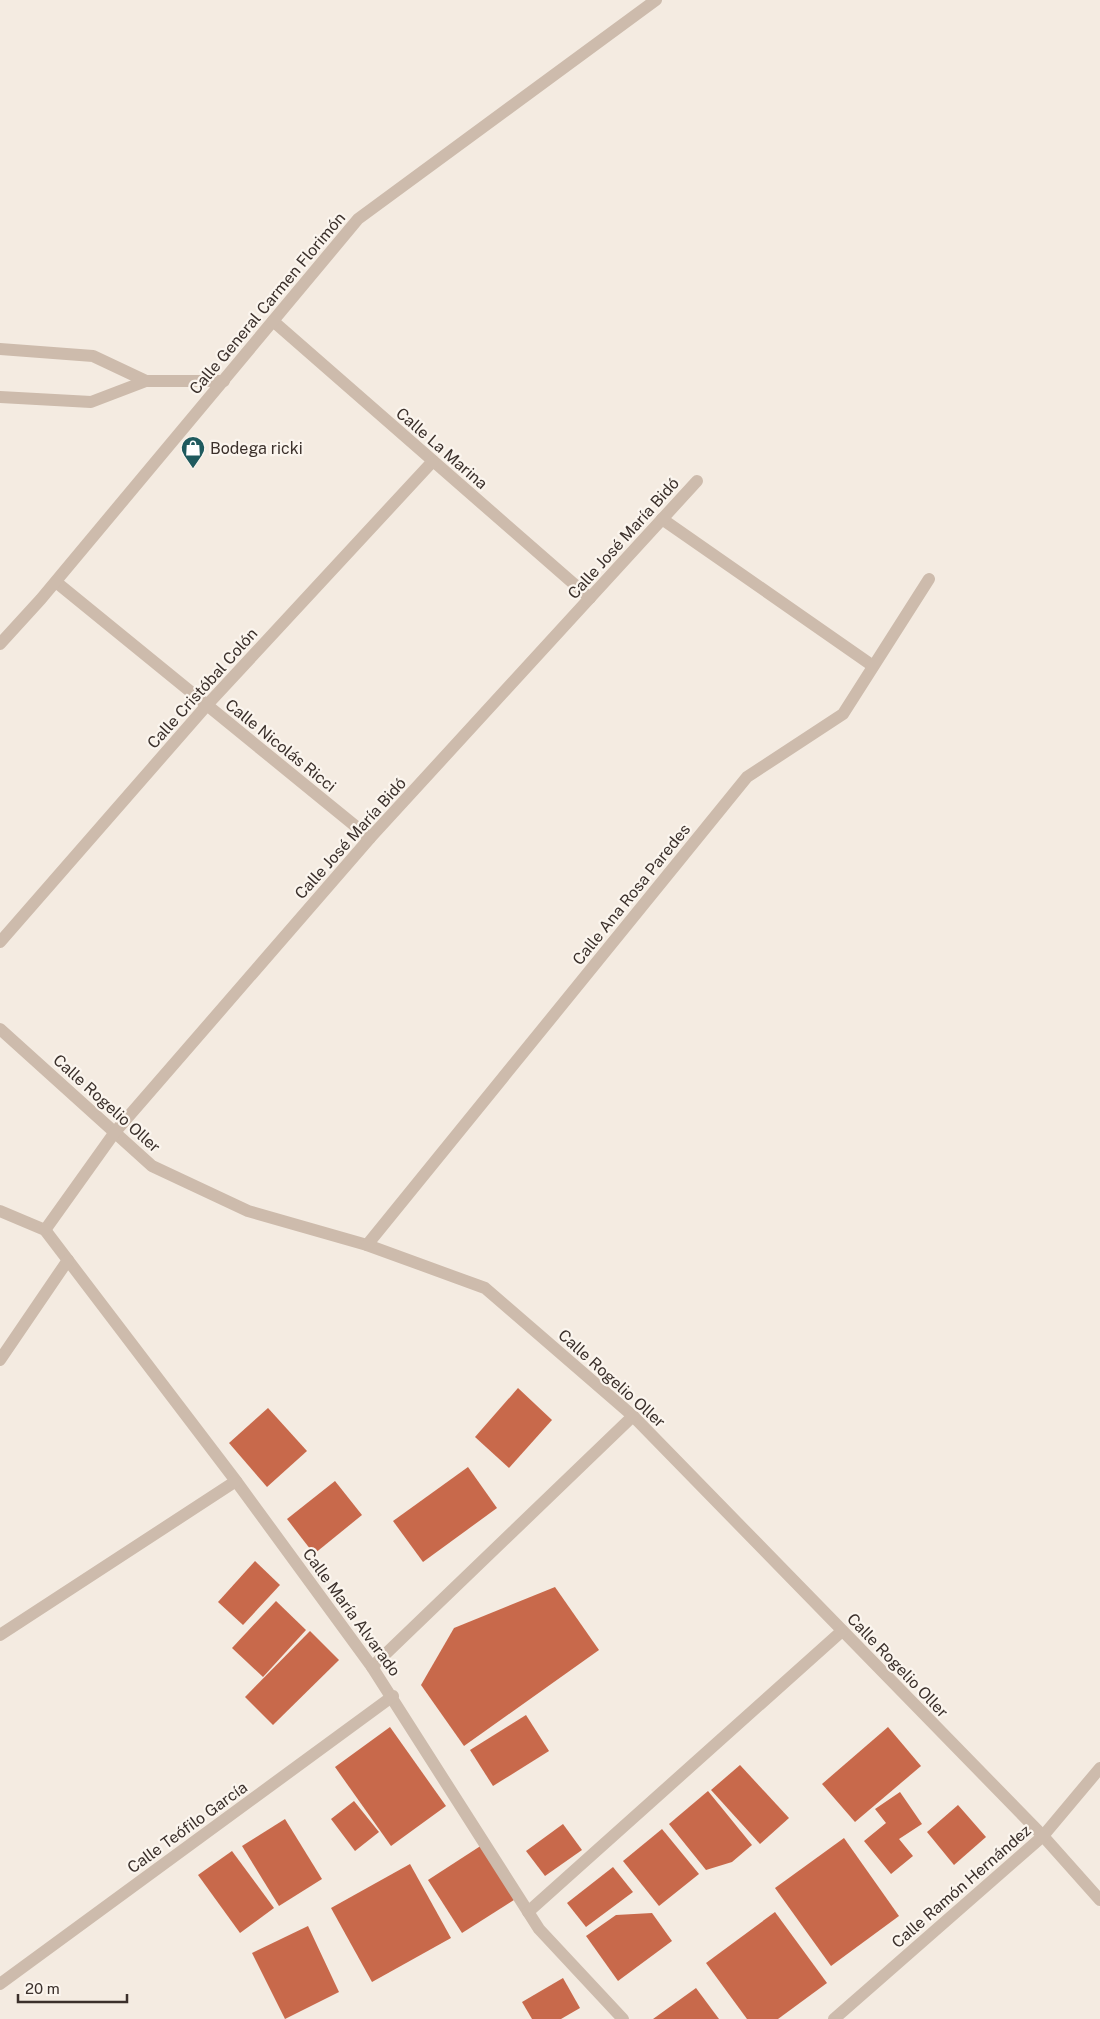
<svg xmlns="http://www.w3.org/2000/svg" width="1100" height="2019" viewBox="0 0 1100 2019" font-family="'Public Sans',sans-serif">
<rect width="100%" height="100%" fill="#f4ebe1"/>
<g fill="#c8694b">
<path d="M518,1388L552,1420L509,1468L475,1437Z"/>
<path d="M268,1408L307,1451L267,1487L229,1443Z"/>
<path d="M468,1467L497,1508L423,1562L393,1521Z"/>
<path d="M335,1481L362,1515L314,1554L287,1519Z"/>
<path d="M255,1561L280,1585L243,1625L218,1602Z"/>
<path d="M555,1587L599,1650L464,1746L421,1685L454,1628Z"/>
<path d="M276,1601L306,1630L263,1677L232,1648Z"/>
<path d="M310,1631L339,1660L273,1725L245,1697Z"/>
<path d="M526,1715L549,1751L493,1786L470,1750Z"/>
<path d="M390,1727L446,1806L391,1846L335,1767Z"/>
<path d="M888,1727L921,1766L855,1822L822,1784Z"/>
<path d="M740,1765L789,1818L760,1844L711,1790Z"/>
<path d="M708,1791L752,1845L732,1862L706,1870L669,1824Z"/>
<path d="M900,1792L922,1824L899,1839L913,1856L891,1874L864,1841L886,1823L875,1809Z"/>
<path d="M354,1801L379,1832L355,1851L331,1819Z"/>
<path d="M958,1805L986,1837L954,1865L927,1832Z"/>
<path d="M285,1819L322,1879L279,1906L242,1846Z"/>
<path d="M563,1824L582,1850L545,1876L526,1851Z"/>
<path d="M662,1829L699,1874L659,1906L623,1861Z"/>
<path d="M844,1838L899,1916L831,1966L775,1888Z"/>
<path d="M482,1845L517,1898L462,1933L428,1880Z"/>
<path d="M232,1851L274,1908L240,1933L198,1875Z"/>
<path d="M410,1864L451,1938L372,1982L331,1908Z"/>
<path d="M613,1867L633,1892L586,1927L567,1903Z"/>
<path d="M775,1912L827,1983L778,2019H747L706,1963Z"/>
<path d="M652,1913L672,1941L618,1981L586,1936L616,1915Z"/>
<path d="M308,1926L339,1992L285,2019L252,1953Z"/>
<path d="M563,1978L580,2008L561,2019H532L522,2002Z"/>
<path d="M696,1988L719,2019H653Z"/>
</g>
<g fill="none" stroke-linecap="round" stroke-linejoin="round">
<g stroke="#cdbbac" stroke-width="12">
<path d="M273,321L590,598"/>
<path d="M0,349L93,356L146,381"/>
<path d="M0,397L91,402L146,381H224"/>
<path d="M662,519L873,666"/>
<path d="M56,582L370,838"/>
<path d="M0,644L41,599L358,219L656,0"/>
<path d="M0,942L207,705L433,461"/>
<path d="M0,1029L152,1166L248,1211L367,1245L485,1288L633,1416L1043,1836L1100,1900"/>
<path d="M0,1211L45,1230L236,1481L372,1667L539,1929L623,2019"/>
<path d="M45,1230L115,1132L370,838L697,481"/>
<path d="M367,1245L747,777L843,714L929,579"/>
<path d="M0,1360L68,1260"/>
<path d="M0,1635L236,1481"/>
<path d="M372,1667L633,1416"/>
<path d="M528,1912L842,1631"/>
<path d="M0,1984L393,1696"/>
<path d="M834,2019L1043,1836L1100,1768"/>
</g>
</g>
<defs>
<g id="shop-pin" transform="scale(1.25)"><path d="M0 17L-7.5 6A9.5 9.5 0 1 1 7.5 6Z" fill="#1f5a5e" stroke="#fbf5ee"/><path d="M-5-2.5h2.3a2.7 3.5 0 0 1 5.4 0H5L5.5 6h-11ZM-1.5-2.5h3a1.5 2.3 0 0 0-3 0Z" fill="#fff"/></g>
</defs>
<g fill-rule="evenodd">
<use href="#shop-pin" x="193" y="448"/>
</g>
<g text-anchor="middle" stroke-width="4.5" stroke-linejoin="round" paint-order="stroke">
<g font-size="16" fill="#3b302b" stroke="#fbf5ee">
<text transform="translate(267 303) rotate(-50)" y="6">Calle General Carmen Florimón</text>
<text transform="translate(442 448) rotate(41)" y="6">Calle La Marina</text>
<text transform="translate(623 538) rotate(-48)" y="6">Calle José María Bidó</text>
<text transform="translate(202 688) rotate(-48)" y="6">Calle Cristóbal Colón</text>
<text transform="translate(281 745) rotate(39)" y="6">Calle Nicolás Ricci</text>
<text transform="translate(350 838) rotate(-48)" y="6">Calle José María Bidó</text>
<text transform="translate(631 894) rotate(-51)" y="6">Calle Ana Rosa Paredes</text>
<text transform="translate(107 1103) rotate(42)" y="6">Calle Rogelio Oller</text>
<text transform="translate(612 1378) rotate(42)" y="6">Calle Rogelio Oller</text>
<text transform="translate(352 1612) rotate(54)" y="6">Calle María Alvarado</text>
<text transform="translate(898 1665) rotate(46)" y="6">Calle Rogelio Oller</text>
<text transform="translate(187 1827) rotate(-36)" y="6">Calle Teófilo García</text>
<text transform="translate(961 1886) rotate(-41)" y="6">Calle Ramón Hernández</text>
</g>
<g font-size="16" fill="#3b302b" stroke="#fbf5ee" text-anchor="start">
<text x="210" y="454">Bodega ricki</text>
</g>
</g>
<path d="M18 1994v8h109v-8" fill="none" stroke="#3b302b" stroke-width="2.5"/>
<text x="25" y="1994" font-size="15" fill="#3b302b" stroke="#fbf5ee" stroke-width="4" paint-order="stroke">20 m</text>
</svg>
